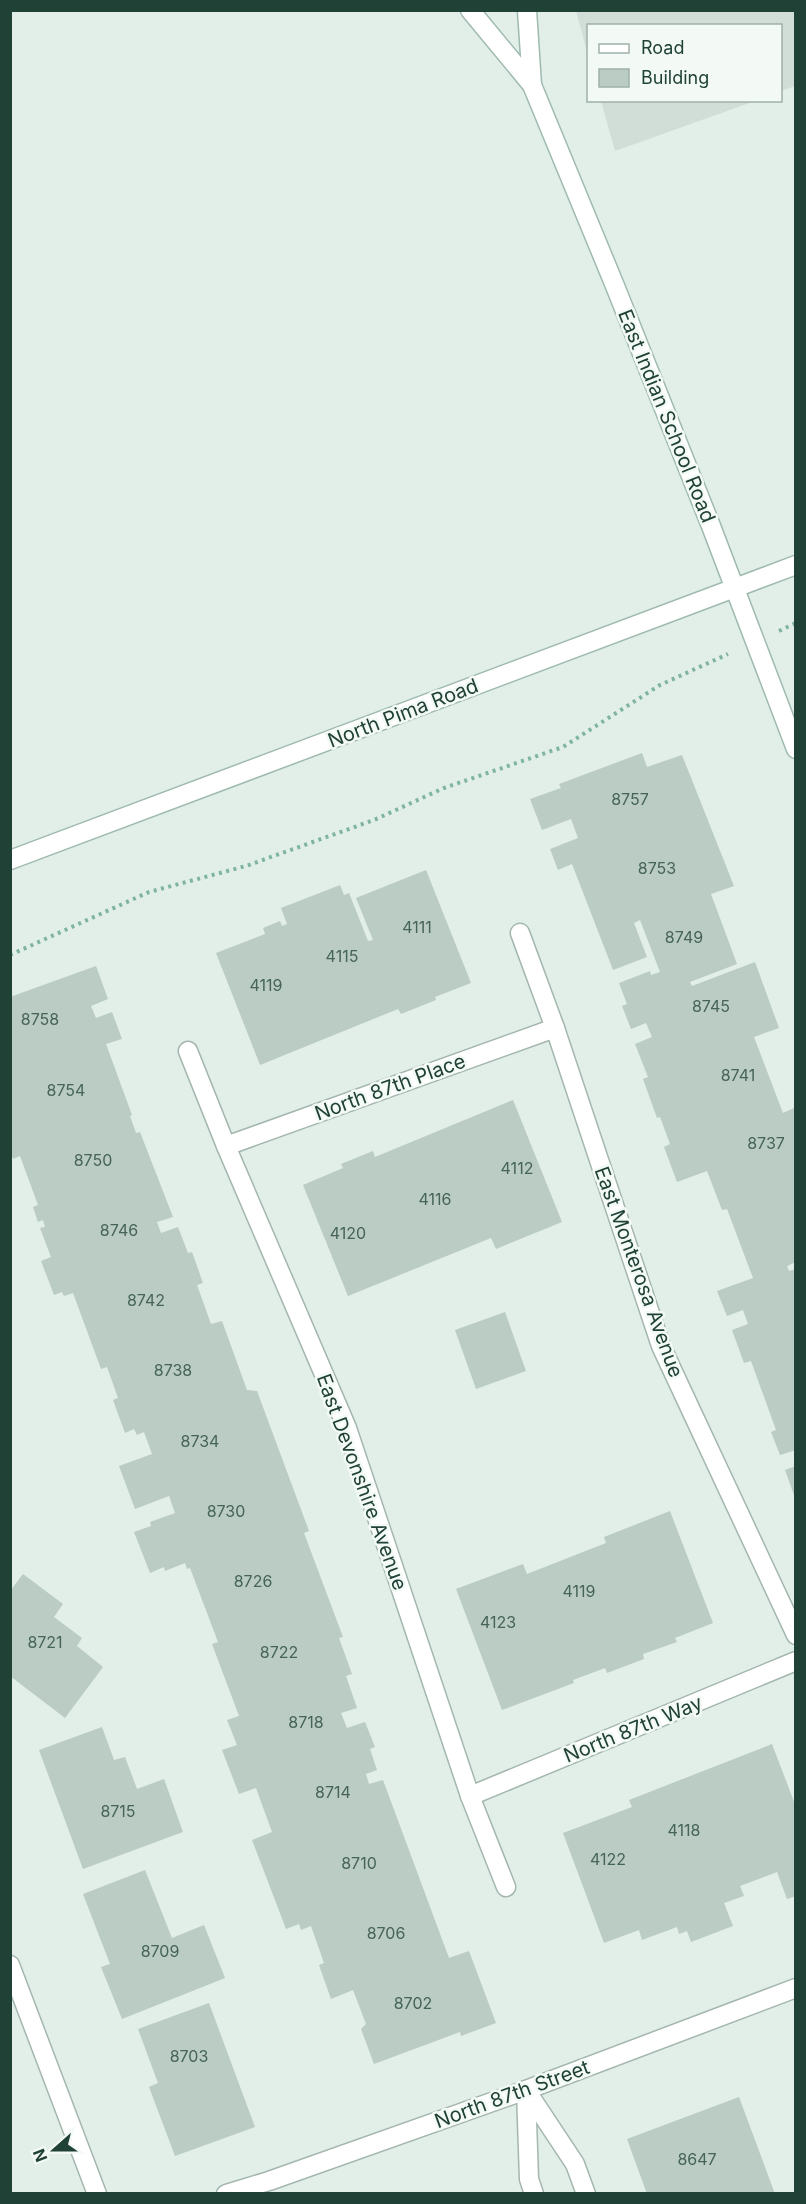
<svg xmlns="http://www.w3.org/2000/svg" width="806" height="2204" viewBox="0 0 806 2204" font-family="Inter,sans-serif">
<rect width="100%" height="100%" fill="#e2eee8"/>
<g fill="#d0ded7">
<path d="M576,11H795V86L781,91L780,26H588V55Z"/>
<path d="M601,101V100L755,101L615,151Z"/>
</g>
<g fill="#baccc3">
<path d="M642,753L647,767L682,755L734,886L711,894L737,964L690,982L692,986L755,962L779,1028L754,1037L783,1113L794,1108L796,1112V1262L787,1266L789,1271L796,1269V1450L780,1455L771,1432L776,1430L751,1361L744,1363L732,1330L748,1324L743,1310L727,1316L717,1291L753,1278L727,1209L722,1210L707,1171L677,1182L664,1147L670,1144L660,1117L657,1118L643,1079L648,1077L635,1044L652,1037L646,1023L631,1029L622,1006L627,1004L619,983L650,971L651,975L660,972L640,920L634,923L647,957L613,970L572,864L558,870L550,849L578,838L571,819L542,830L530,799L561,788L559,784Z"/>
<path d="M426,870L471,983L435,997L436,1000L401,1014L398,1009L260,1065L216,953L265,934L263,928L280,921L282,926L287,924L281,908L340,885L344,895L349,893L368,941L373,940L356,898Z"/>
<path d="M96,966L108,999L91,1006L96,1018L112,1012L122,1039L106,1044L132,1115L130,1116L136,1133L140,1132L173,1217L157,1222L161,1233L178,1227L188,1253L192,1252L203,1283L197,1285L211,1324L222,1321L247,1390L257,1391L309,1531L304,1533L343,1637L339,1638L352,1674L346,1676L357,1708L341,1713L347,1728L365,1722L375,1747L370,1749L377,1770L366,1774L369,1784L383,1780L449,1958L469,1951L496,2023L461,2036L460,2032L374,2064L361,2029L366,2024L353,1990L331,1999L319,1965L324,1963L311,1926L301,1930L299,1924L286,1929L252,1840L272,1832L256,1788L239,1794L222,1750L237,1745L227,1720L239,1716L212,1644L218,1642L190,1568L187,1569L185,1563L165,1571L164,1567L150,1573L134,1532L151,1526L150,1522L175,1513L169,1496L135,1509L119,1466L152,1454L144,1432L137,1435L134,1429L125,1433L113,1400L118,1398L107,1367L101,1369L73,1293L64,1296L62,1292L54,1295L41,1261L51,1257L40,1228L45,1227L43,1220L38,1222L33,1207L38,1205L20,1156L13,1159L10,1151V997Z"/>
<path d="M513,1100L562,1222L496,1249L491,1238L348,1296L303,1185L343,1168L341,1164L373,1151L375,1157Z"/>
<path d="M505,1312L526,1371L476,1389L455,1330Z"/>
<path d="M796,1466V1498H795L785,1470Z"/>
<path d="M670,1511L713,1623L675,1638L677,1642L643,1654L644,1659L607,1673L605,1668L573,1680L574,1683L502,1710L456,1589L523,1564L527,1574L606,1543L604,1537Z"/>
<path d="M23,1574L63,1604L54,1617L82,1638L77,1646L103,1667L65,1718L10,1676V1591Z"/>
<path d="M102,1727L114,1760L125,1757L137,1789L164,1779L183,1832L83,1869L39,1750Z"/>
<path d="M772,1744L796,1807V1896L787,1899L777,1872L740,1886L744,1896L724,1903L733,1926L691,1942L687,1931L679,1934L677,1927L642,1940L639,1930L604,1943L563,1833L632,1807L629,1800Z"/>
<path d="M145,1870L172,1938L204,1925L225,1978L122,2019L101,1967L110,1964L83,1894Z"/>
<path d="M209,2003L255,2127L175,2156L149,2087L158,2083L138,2029Z"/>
<path d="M739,2097L775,2194H647L627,2139Z"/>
</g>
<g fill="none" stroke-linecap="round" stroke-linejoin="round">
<g stroke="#a4b7af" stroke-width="21">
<g id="minor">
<path d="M520,933L555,1028L661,1346L796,1635"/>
<path d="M188,1051L226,1146L347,1428L470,1796L506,1887"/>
<path d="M226,1146L555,1028"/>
<path d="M470,1796L796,1661"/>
<path d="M10,1965L97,2194"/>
<path d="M526,2090L575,2164L586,2194"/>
<path d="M526,2091L529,2179L534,2194"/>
<path d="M226,2194L269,2181L526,2090L796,1988"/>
</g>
</g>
<g stroke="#9fbbaf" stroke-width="21">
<g id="secondary">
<path d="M470,10L532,85L615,286L711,526L796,749"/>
<path d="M527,10L532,85"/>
<path d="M10,860L796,565"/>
</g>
</g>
<g stroke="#7fb5a0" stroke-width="4" stroke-dasharray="3 4.5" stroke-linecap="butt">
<path d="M779,631L796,623"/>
<path d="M10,955L149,892L246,866L374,820L444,788L563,747L660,685L728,654"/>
</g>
<use href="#minor" stroke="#fff" stroke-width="18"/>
<use href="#secondary" stroke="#fff" stroke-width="18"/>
</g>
<g text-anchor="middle" stroke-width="5" stroke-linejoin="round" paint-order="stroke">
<g font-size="16" fill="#466459">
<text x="630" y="805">8757</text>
<text x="657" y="874">8753</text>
<text x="417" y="933">4111</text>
<text x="684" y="943">8749</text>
<text x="342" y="962">4115</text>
<text x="266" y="991">4119</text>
<text x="711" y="1012">8745</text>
<text x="40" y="1025">8758</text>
<text x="738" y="1081">8741</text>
<text x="66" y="1096">8754</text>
<text x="766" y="1149">8737</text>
<text x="93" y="1166">8750</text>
<text x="517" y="1174">4112</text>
<text x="435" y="1205">4116</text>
<text x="119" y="1236">8746</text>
<text x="348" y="1239">4120</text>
<text x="146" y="1306">8742</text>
<text x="173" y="1376">8738</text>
<text x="200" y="1447">8734</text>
<text x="226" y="1517">8730</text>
<text x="253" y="1587">8726</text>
<text x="579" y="1597">4119</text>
<text x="498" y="1628">4123</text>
<text x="45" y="1648">8721</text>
<text x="279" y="1658">8722</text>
<text x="306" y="1728">8718</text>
<text x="333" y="1798">8714</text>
<text x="118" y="1817">8715</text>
<text x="684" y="1836">4118</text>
<text x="608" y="1865">4122</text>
<text x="359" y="1869">8710</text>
<text x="386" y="1939">8706</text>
<text x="160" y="1957">8709</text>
<text x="413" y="2009">8702</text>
<text x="189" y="2062">8703</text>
<text x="697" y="2165">8647</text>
</g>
<g font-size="20" fill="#204136" stroke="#f3faf6">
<text transform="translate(667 416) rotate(68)" y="7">East Indian School Road</text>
<text transform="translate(403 713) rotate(-21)" y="7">North Pima Road</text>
<text transform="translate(390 1087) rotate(-20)" y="7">North 87th Place</text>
<text transform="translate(639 1272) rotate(70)" y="7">East Monterosa Avenue</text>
<text transform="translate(362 1482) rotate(70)" y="7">East Devonshire Avenue</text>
<text transform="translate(633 1729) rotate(-22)" y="7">North 87th Way</text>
<text transform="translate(512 2094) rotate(-20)" y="7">North 87th Street</text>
</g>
</g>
<rect width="806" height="2204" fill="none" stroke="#204136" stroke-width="24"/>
<rect x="587" y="24" width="195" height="78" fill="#f3faf6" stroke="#9fb0a9" stroke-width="1.5"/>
<rect x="599" y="44" width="30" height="9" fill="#ffffff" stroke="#9fb0a9" stroke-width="1.5"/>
<text x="641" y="54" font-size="18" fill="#204136">Road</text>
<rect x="599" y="69" width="30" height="18" fill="#baccc3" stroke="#9fb0a9" stroke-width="1.5"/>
<text x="641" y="84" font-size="18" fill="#204136">Building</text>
<g transform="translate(54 2150) rotate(249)" stroke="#f3faf6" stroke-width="4.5" paint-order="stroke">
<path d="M0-4.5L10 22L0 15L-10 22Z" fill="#204136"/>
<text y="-9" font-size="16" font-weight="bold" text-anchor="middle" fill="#204136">N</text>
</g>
</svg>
